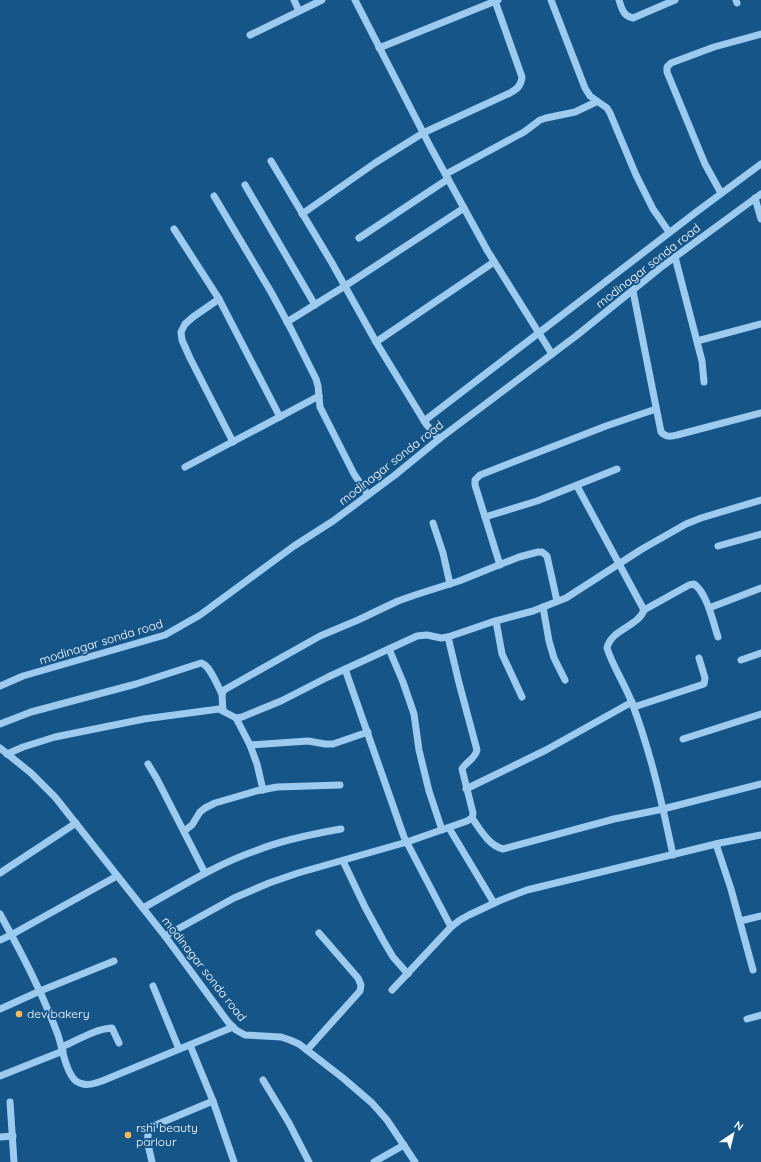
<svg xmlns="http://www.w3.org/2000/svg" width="761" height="1162" viewBox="0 0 761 1162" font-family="Quicksand,sans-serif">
<rect width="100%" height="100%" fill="#155588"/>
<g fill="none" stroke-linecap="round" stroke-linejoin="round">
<g stroke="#9ccbef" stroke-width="7">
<path d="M294,0L299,11"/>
<path d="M355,0L431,148L487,250L552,354"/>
<path d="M551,0L585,88L590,96L607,108L610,113L636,175L653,209L669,232"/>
<path d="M619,0C622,9 623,16 633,18L675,0"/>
<path d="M736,0L737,3"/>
<path d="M250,35L322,0"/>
<path d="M379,48L498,0"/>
<path d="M271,161L332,263L376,342L426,424L439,439"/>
<path d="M446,174L524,132L540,120L546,118L575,112L596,102"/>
<path d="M245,185L315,305"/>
<path d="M721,193L705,164L667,72V67L671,63L714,47L761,34"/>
<path d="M214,196L271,292L291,329L316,379L318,386L320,407L354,474L368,495"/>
<path d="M755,198L761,219"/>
<path d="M302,214L375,163L423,133L510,93C517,89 521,86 522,77L495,1"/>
<path d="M174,229L219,299L280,417"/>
<path d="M359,238L448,179"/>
<path d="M675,257L702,361L704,382"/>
<path d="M633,291L661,432C666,437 670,437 677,435L761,413"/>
<path d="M219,299L193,317L185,324L181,332L182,340L190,358L233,442"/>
<path d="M287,322L345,286L464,208"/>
<path d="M697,341L761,324"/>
<path d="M376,342L494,262"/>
<path d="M424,421L695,213L761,164"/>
<path d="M185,467L319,396"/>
<path d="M577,486L644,610C638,627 611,629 607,648C613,667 625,684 632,703C651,753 662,803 673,855"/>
<path d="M485,517L537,501L617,469"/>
<path d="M433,523L443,553L450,584"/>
<path d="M718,546L761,534"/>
<path d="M500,565L475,485V480L480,475L606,426L656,409"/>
<path d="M543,607L549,641L554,658L565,680"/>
<path d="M709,608L761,588"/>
<path d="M644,610L689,585L694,584C707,593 713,622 718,637"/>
<path d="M496,621L502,654L522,697"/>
<path d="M389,649L403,682L414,714L419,750L429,791L442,830"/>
<path d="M741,660L761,653"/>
<path d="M345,669L404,837L451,927"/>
<path d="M0,686L23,676L165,635L200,615L294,546L333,521L395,475L439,439L576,336L660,268L761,194"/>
<path d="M634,707L704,684L705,678L699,658"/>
<path d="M223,711L222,694L224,690L320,636L358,620L398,601L415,595L459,581L519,557L538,552H542L547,556L557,601"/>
<path d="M236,718L250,745L257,764L263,790"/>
<path d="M0,724L31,712L136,684L201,663C210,665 217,685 222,694"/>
<path d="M683,739L761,714"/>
<path d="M250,745L308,741L325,744H333L368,732"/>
<path d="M0,748L31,773L55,797L165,936L228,1022L236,1030L245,1035L281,1037L290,1040L299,1044L343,1078L372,1103L387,1120L415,1162"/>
<path d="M7,754L23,747L55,737L144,719L219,709L236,718L242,717L281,701L328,677L417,636L427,635L441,638L448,637L492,622L533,611L566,598L642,549L686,524L701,518L761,500"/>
<path d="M148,764L157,779L205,873"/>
<path d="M466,789L546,750L632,702"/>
<path d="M472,818C480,829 488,845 503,849L614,819L663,809L761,784"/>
<path d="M449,828L494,903"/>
<path d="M184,831L192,825L200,812L205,808L215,803L256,791L277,787L340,785"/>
<path d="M716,844L731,889L753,970"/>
<path d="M343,861L365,907L383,940L393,957L408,974"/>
<path d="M0,873L76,823"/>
<path d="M143,908C179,888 215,865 255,851C282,840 312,834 341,829"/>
<path d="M0,914C22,954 42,992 58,1035C62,1047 66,1073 76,1081C84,1087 93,1084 102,1081L233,1027"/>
<path d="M740,921L761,916"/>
<path d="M165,936L234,898L269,883L298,873L407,842L467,821L472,818L473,813L462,769C466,762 475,759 477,750L459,683L448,637"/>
<path d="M0,940L11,935L117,876"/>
<path d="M153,986L179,1049"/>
<path d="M392,990L451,927L460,920L469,915L501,900L527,890L720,843L761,835"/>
<path d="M0,1009L40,991L114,961"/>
<path d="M747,1019L761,1015"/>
<path d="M190,1045L213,1101L234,1162"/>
<path d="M62,1047C78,1040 95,1029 112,1028L119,1043"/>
<path d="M307,1050L360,991L361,985L358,978L319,933"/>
<path d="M0,1076L63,1051"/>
<path d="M263,1080L289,1123L309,1162"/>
<path d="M10,1102L14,1162"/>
<path d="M0,1137L13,1136"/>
<path d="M152,1162C150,1151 144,1137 151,1127L213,1101"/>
<path d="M374,1162L404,1145"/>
</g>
</g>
<g fill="#ffbb5a" stroke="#155588" stroke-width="1.5">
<circle cx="19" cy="1014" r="4"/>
<circle cx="128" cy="1135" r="4"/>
</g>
<g text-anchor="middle" stroke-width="4" stroke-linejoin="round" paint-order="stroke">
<g font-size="12" fill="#fff" stroke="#155588">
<text transform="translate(648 266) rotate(-38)" y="4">modinagar sonda road</text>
<text transform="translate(391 463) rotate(-38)" y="4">modinagar sonda road</text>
<text transform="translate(101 642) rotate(-17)" y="4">modinagar sonda road</text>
<text transform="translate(204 969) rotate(52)" y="4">modinagar sonda road</text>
</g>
<g font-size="12" fill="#fff" stroke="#155588" text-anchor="start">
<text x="27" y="1018">dev bakery</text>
<text x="136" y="1132">rshi beauty<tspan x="136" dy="14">parlour</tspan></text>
</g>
</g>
<g transform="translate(733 1134) rotate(35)" stroke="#155588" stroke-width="3" paint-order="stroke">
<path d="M0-3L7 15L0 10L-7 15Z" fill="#ffffff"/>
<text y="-6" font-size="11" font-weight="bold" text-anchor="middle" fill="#ffffff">N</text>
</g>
</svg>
